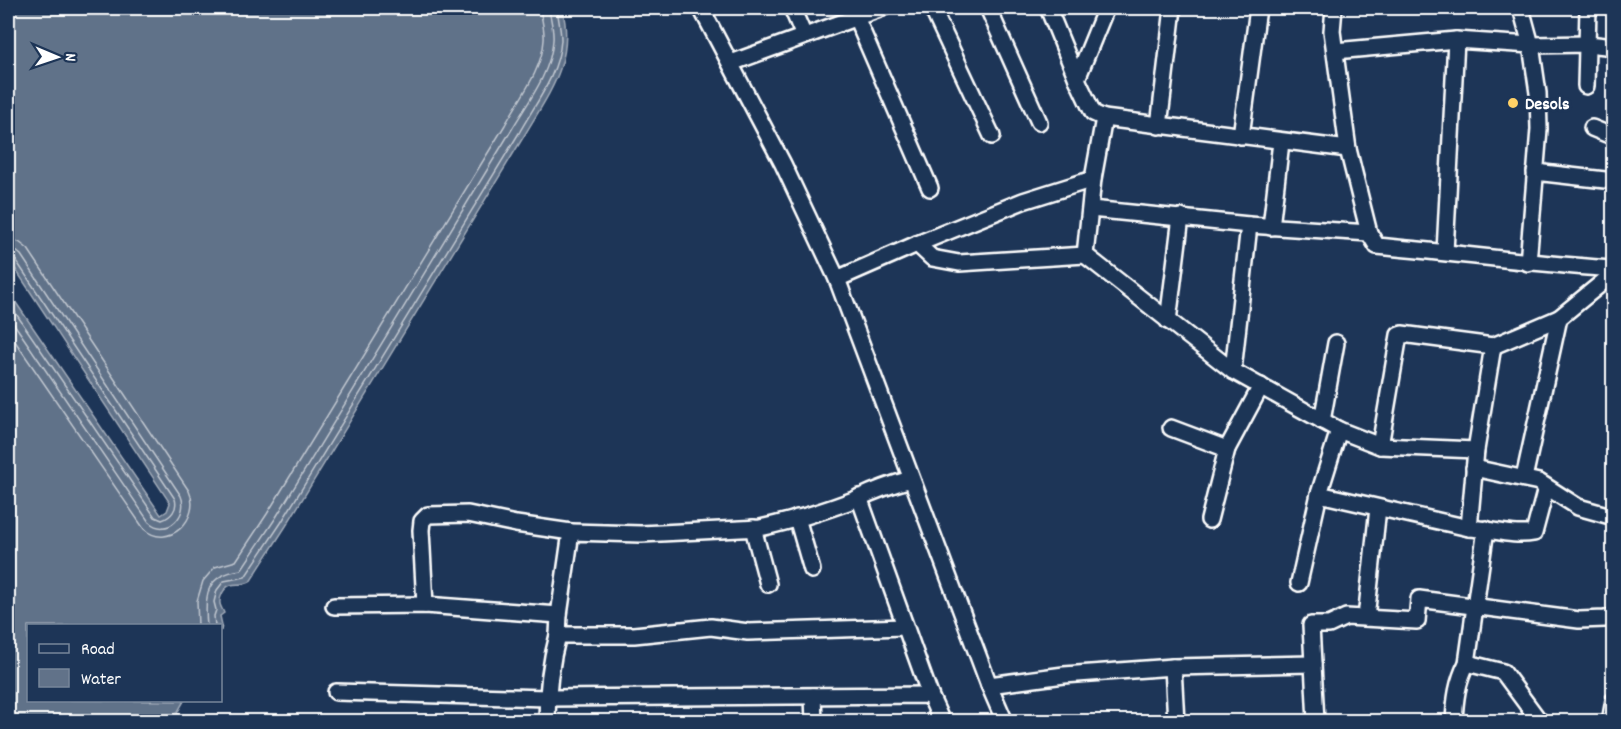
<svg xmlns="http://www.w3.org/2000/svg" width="1621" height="729" viewBox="0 0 1621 729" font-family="Dekko,sans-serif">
<rect width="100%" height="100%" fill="#1d3557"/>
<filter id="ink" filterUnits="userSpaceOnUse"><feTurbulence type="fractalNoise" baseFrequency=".0167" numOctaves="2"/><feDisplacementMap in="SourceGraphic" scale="12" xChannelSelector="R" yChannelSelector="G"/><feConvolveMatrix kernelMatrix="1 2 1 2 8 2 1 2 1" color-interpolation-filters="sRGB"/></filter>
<g filter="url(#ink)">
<path fill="#617289" stroke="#a0aab8" stroke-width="1.5" d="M8,8H562C576,60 549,93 524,136L286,526L250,582C242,586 238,583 231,585C224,587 219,598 220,604C221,608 223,610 224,613L220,616L222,625L221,631L220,626H28V700L184,701L177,713L186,719L185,721H8V291L161,515L167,511L170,503L8,258Z"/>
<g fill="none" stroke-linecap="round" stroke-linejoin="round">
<g stroke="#c0c7d0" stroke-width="1.5">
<path d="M8,239L19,242L28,249L189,491C202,518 168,551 144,529L8,331"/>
<path d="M8,248L15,250L21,255L181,496C189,515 167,538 149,522L8,315"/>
<path d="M8,256L15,259L175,499C178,509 171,517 162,520L155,517L8,302"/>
<path d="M198,626L197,601L203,581L215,567L236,561L267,514L505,125C519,99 542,71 544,40C545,29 541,18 540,8"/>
<path d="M207,626C204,594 206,575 241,570L275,519L512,129C528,102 551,73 553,40C554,29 550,18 549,8"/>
<path d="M215,626L214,616L216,610L214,602L217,590L224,581L245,577L281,523L519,133C535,104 559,74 561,40C561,29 558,18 557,8"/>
</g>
<g stroke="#fff" stroke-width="20">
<g id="minor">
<path d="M701,8L783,164L837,279L989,685L1005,722"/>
<path d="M792,8L804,36"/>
<path d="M852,8L930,188"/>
<path d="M932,8L992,136"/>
<path d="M988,8L1039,122"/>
<path d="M1048,8L1077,79L1093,113L1104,118L1093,179L1085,255L1233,371L1339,430L1380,446L1476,450"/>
<path d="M1334,8L1332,31L1348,149L1369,233"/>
<path d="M1521,8L1531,45L1538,93L1539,129L1528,263"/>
<path d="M1335,51L1456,40L1531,45L1588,44L1614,47"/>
<path d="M731,63L882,8"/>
<path d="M1077,79L1106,8"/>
<path d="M1586,86L1588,8"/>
<path d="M1104,118L1348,149"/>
<path d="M1159,126L1173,8"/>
<path d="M1592,128L1614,137"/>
<path d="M1241,136L1258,8"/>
<path d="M1535,172L1614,181"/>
<path d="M1091,209L1249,225L1369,233L1377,246C1456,253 1534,264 1614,269"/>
<path d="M1271,227L1281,142"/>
<path d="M917,244L932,258L959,263L1085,255"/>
<path d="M1445,252L1456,40"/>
<path d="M837,279L917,244L1023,201L1093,179"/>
<path d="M1168,321L1181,217"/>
<path d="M1233,371L1249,225"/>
<path d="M1322,421L1336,343"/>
<path d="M1171,428L1227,449"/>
<path d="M1339,430L1319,494L1469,528C1490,529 1513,537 1534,533L1546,488"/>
<path d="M1380,446L1399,335L1402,334L1493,346"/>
<path d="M1474,468L1539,482L1578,507L1614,517"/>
<path d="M1524,478L1559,318"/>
<path d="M859,497L930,695"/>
<path d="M797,518L812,570"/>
<path d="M1209,520L1227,449L1261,386"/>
<path d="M753,528L768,584"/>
<path d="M1469,528L1476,450L1493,346L1559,318L1614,273"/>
<path d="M1299,583L1319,494"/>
<path d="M425,605L421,530L422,521L428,515L468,514L516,524L571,532"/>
<path d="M334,606L425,605L559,615L571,532L641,534L760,528C793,521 827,510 859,498C876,490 893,484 911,479"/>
<path d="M559,615L558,635H634L711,627L748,632L905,627"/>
<path d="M1366,618L1378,508"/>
<path d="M1467,663L1503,672L1540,722"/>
<path d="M1173,667L1313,664"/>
<path d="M989,685L1064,675L1173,667L1176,722"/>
<path d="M336,692L547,698L930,695L942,722"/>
<path d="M813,696L814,722"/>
<path d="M547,722C547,692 550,664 558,635"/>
<path d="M1316,722L1311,625H1329L1346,617L1417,621L1419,599L1579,620L1605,619L1614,616"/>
<path d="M1454,722C1455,700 1457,682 1467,663L1486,529"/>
<path d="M1610,722L1614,700"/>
</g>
</g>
<use href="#minor" stroke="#1d3557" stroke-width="15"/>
</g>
</g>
<circle fill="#ffd166" stroke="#1d3557" stroke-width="2" cx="1513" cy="103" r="6"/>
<g text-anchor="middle" stroke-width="6" stroke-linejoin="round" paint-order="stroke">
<g font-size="18" font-weight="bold" fill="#fff" stroke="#1d3557" text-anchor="start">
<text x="1525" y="109">Desols</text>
</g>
</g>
<rect width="1621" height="729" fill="none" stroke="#1d3557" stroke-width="30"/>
<rect x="15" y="15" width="1591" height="699" fill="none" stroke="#fff" stroke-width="2" filter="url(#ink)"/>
<rect x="27" y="624" width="195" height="78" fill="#1d3557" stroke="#77869a" stroke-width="1.5"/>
<rect x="39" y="644" width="30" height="9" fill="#1d3557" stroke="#77869a" stroke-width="1.5"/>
<text x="81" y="654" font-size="18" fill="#ffffff">Road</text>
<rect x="39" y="669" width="30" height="18" fill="#617289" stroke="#77869a" stroke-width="1.5"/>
<text x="81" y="684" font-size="18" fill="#ffffff">Water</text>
<g transform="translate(57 57) rotate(92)" stroke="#1d3557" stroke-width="4.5" paint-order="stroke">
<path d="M0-4.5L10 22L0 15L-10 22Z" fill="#ffffff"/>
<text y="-9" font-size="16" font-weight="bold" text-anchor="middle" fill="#ffffff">N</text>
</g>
</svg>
